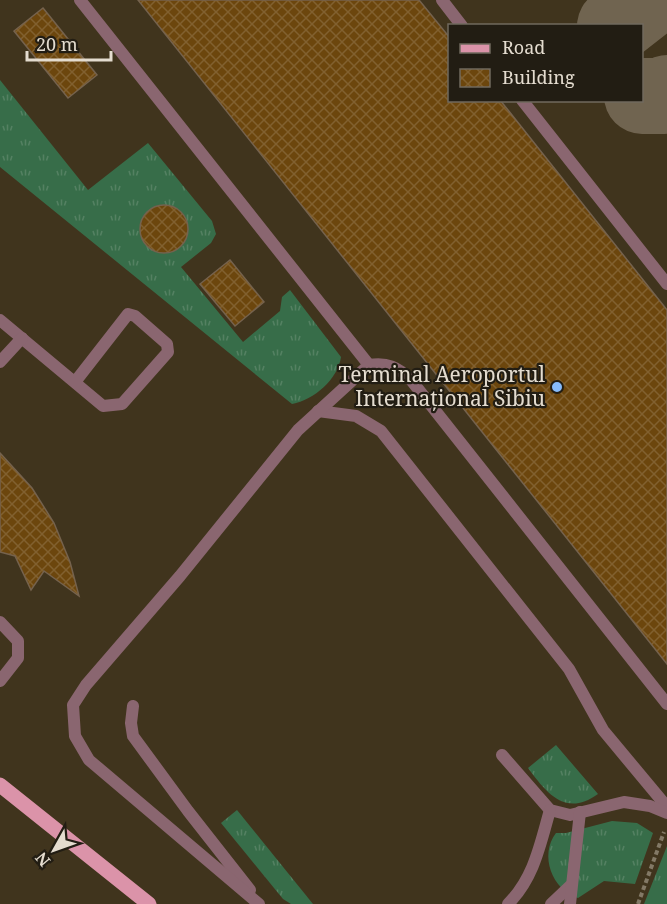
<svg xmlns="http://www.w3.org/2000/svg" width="667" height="904" viewBox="0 0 667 904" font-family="'Noto Serif',serif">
<defs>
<pattern id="grass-tufts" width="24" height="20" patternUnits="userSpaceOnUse" patternTransform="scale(1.5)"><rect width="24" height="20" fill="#376d49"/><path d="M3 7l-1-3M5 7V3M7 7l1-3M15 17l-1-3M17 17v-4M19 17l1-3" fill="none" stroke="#548162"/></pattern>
<pattern id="building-cross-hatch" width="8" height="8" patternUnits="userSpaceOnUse" patternTransform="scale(1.5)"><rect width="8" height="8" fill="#6c460d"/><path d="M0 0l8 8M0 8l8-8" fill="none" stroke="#81602f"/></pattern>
</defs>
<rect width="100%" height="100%" fill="#40341d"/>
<g fill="url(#grass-tufts)">
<path d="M0,80L88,190L148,143L212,221L216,234L211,243L181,267L243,342L280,311L282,297L290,290L341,357C338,379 314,400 292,404L0,167Z"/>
<path d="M556,745L598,794C565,818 546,792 528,768Z"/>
<path d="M237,810L313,904H291L283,899L221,823Z"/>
<path d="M612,821L637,823L653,833L635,884L604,881L578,898C552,890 539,855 556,833H566Z"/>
<path d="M667,846V904H644Z"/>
</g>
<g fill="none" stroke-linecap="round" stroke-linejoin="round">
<g stroke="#706450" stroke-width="76">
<path d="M615,26L648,0"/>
<path d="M642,96H662L667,93"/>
</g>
</g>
<g fill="url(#building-cross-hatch)" stroke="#75624d" stroke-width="1.5">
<path d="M138,0H419L450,38V100H500L667,310V664Z"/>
<path d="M43,8L97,75L68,98L14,31Z"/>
<circle cx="164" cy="229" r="24"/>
<path d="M230,260L264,302L235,326L200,284Z"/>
<path d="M0,453L32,488L54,523L70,562L79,596L44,571L31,590L15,556L0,552Z"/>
</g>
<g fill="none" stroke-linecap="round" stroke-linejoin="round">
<path stroke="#837966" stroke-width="4" stroke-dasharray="4.5 3" stroke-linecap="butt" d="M638,904L664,832"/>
<g stroke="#8a6670" stroke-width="12">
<path d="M80,0L369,365"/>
<path d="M442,0L462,26"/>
<path d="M522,100L667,284"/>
<path d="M0,320L103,406L122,404L168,352L167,344L135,316L128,314L75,382"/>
<path d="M0,362L22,338"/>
<path d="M318,411L356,416L381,431L569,669L603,730L667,807"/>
<path d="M0,622L18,641V658L0,681"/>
<path d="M133,706L131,723L133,736L188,811L250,890"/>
<path d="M502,755L550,810L570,815L624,802L650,806L667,813"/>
<path d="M259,904L89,760L75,736L73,705L86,685L180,576L298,430L369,365C387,362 398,367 411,380L667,704"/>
<path d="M508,904C534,878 540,845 550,810"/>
<path d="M551,904L570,886"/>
<path d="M570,904L580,812"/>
</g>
<path stroke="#db93a9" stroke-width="15" d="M0,785L149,904"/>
</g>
<circle fill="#87bbfb" stroke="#221d13" stroke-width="2" cx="557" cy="387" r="6"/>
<g text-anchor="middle" stroke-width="4.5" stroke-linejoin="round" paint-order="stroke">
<g font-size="21" fill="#e4dccf" stroke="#221d13" text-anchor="end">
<text x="545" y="382">Terminal Aeroportul<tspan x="545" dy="24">Internațional Sibiu</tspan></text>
</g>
</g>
<rect x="448" y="24" width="195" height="78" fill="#221d13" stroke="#70695e" stroke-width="1.5"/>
<rect x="460" y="44" width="30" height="9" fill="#db93a9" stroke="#70695e" stroke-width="1.5"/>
<text x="502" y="54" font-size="18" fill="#e4dccf">Road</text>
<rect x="460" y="69" width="30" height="18" fill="url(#building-cross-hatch)" stroke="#70695e" stroke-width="1.5"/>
<text x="502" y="84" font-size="18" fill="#e4dccf">Building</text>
<g transform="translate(54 850) rotate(230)" stroke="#221d13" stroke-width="4.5" paint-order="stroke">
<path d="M0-4.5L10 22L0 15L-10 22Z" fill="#e4dccf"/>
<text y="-9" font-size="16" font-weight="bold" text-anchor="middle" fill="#e4dccf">N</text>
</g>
<path d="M27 51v9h84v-9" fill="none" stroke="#e4dccf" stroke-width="3"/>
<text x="36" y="51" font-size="18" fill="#e4dccf" stroke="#221d13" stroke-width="4.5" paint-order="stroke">20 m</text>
</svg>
